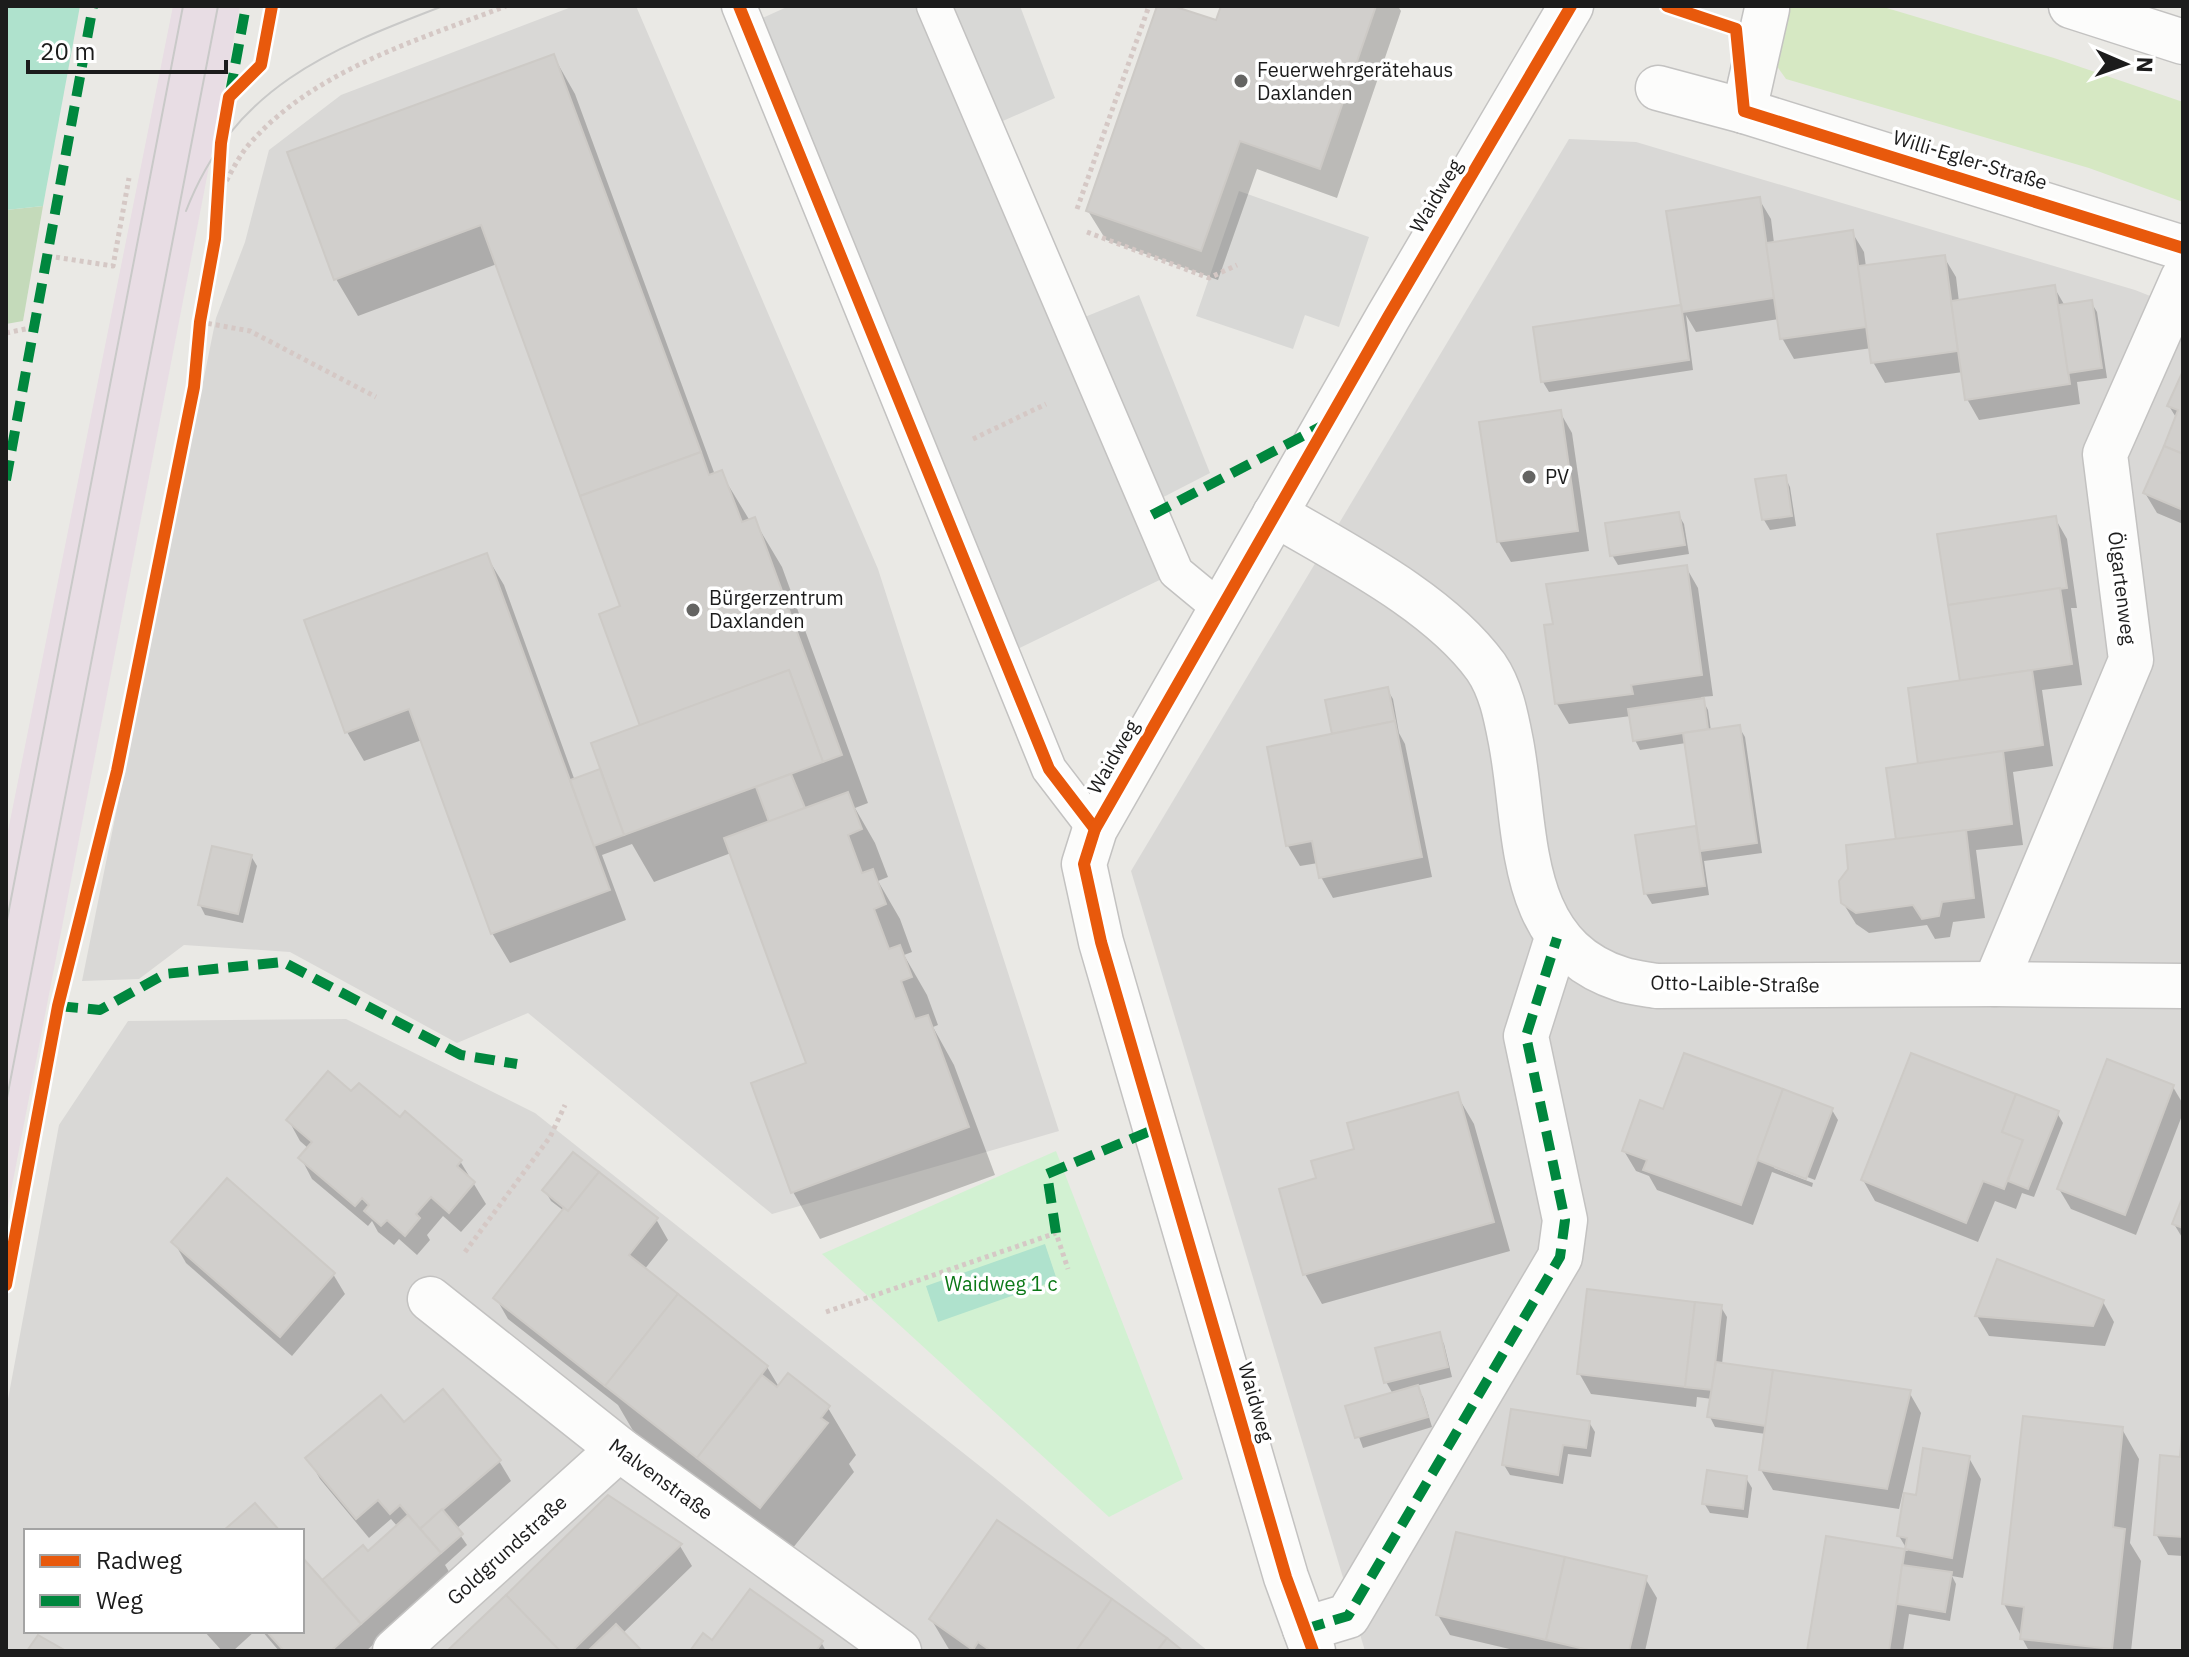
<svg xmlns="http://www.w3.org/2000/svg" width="2189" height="1657" viewBox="0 0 2189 1657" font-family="'IBM Plex Sans',sans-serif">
<rect width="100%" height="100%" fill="#eae9e5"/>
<g fill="#d9d8d6" fill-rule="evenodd">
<path d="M574,6H636L878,569L1059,1131L772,1214L528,1013L457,1043L290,952L184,945L139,979L82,981L216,318L245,242L269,150L341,95Z"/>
<path d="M1569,139L1636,142L2135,290L2183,309V1651H1365L1131,871Z"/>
<path d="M346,1019L535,1113L991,1475L1208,1651H6V1410L59,1125L128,1021ZM26,1531H302V1631H26Z"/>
</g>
<path fill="#e8dde4" d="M173,6H240L6,1217V841Z"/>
<g fill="#d8d8d6">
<path d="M789,6H1020L1055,98L987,128L1070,323L1139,295L1210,473L1148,505L1176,572L1003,656L747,25Z"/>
<path d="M1239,191L1369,237L1339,327L1305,315L1293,349L1196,316Z"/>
</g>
<path fill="#d6e8c3" d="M1784,6H1880L2054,58L2183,102V202L2089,168L1786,79L1767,52Z"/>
<path fill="#c4daba" d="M43,206L23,321L6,324V210Z"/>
<path fill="#d2f1d2" d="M1056,1151L1183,1479L1109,1517L822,1254Z"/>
<g fill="#afe2cd">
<path d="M6,6H80L43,206L6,210Z"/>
<path d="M1045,1244L1057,1280L938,1322L926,1286Z"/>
</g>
<g fill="#0003">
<path d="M1159,6H1167L1217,23L1223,6H1398L1401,11L1337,198L1257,169L1218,280L1106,240L1088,211Z"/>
<path d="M554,57L575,94L715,475L721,473L750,521L754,520L782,567L868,803L855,808L875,843L888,877L878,881L900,919L912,952L904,955L927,995L938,1025L933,1027L954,1065L995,1175L820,1239L793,1192L808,1064L731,853L654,882L632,844L602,855L626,920L510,963L492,933L422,740L364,761L347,732L486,555L504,585L575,781L599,772L604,780L606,779L643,727L623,607L497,264L358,316L336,279Z"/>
<path d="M1759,199L1771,219L1774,243L1852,232L1864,252L1866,267L1944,257L1956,277L1959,302L2054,287L2065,306L2091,302L2097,312L2107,378L2077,382L2080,404L1979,420L1967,399L1963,372L1885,383L1873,362L1872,348L1794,359L1782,338L1779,319L1696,332L1686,315L1693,370L1549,392L1543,382L1536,329L1683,307Z"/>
<path d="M2183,375V524L2157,513L2145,493L2177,419L2169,406Z"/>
<path d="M1560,412L1572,433L1589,551L1511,562L1499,542Z"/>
<path d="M1785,477L1790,487L1796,526L1770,530L1764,520Z"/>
<path d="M1678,514L1684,524L1689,554L1618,565L1612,555Z"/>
<path d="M2055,518L2067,539L2077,608H2071L2082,685L2042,690L2053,766L2013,772L2023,845L1976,850L1985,918L1953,922L1950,937L1935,939L1927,925L1869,933L1856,924L1843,903L1898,842L1920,765L1962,682Z"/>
<path d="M1686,567L1698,588L1713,696L1701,697L1708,710L1711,731L1739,727L1745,737L1762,853L1704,861L1709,895L1652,904L1646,894L1637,837L1698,828L1686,743L1640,750L1635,740L1631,716L1569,724L1557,704L1546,627L1555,626Z"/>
<path d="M1387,689L1393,699L1399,733L1405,744L1432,877L1333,898L1321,877L1318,863L1300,866L1288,846L1335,735Z"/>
<path d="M251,856L257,866L243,923L205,915L200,905Z"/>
<path d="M2173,1087L2183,1104V1113L2136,1235L2071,1209L2059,1189Z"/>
<path d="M351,1094L400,1120L460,1161L486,1204L461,1232L443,1216L427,1235L430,1240L417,1255L399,1239L394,1245L378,1232L372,1221L368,1226L312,1179L301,1158L309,1149L300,1141L289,1121Z"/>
<path d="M1457,1095L1474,1124L1510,1251L1322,1304L1305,1274L1281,1190L1318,1180L1357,1150Z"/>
<path d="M1832,1110L1838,1120L1815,1180L1774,1164V1168L1813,1183L1812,1187L1772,1172L1753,1225L1657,1190L1649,1176L1636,1171L1624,1151L1664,1111Z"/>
<path d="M2057,1113L2063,1123L2034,1197L2022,1193L2016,1209L1995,1201L1978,1242L1875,1201L1863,1180Z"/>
<path d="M545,1191L656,1219L668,1240L644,1270L767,1367L779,1387L828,1408L856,1455L849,1464L854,1472L788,1554L635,1434L618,1405L508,1319L496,1298L564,1211L551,1201Z"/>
<path d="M2183,1202V1239L2174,1224Z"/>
<path d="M174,1242L333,1274L345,1294L292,1356L186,1263Z"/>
<path d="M2103,1302L2114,1322L2105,1346L1989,1336L1977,1316Z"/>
<path d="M1721,1307L1727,1317L1722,1364L1909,1392L1921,1413L1899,1509L1773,1490L1761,1470L1766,1434L1715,1427L1710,1417L1712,1399L1697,1397L1696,1407L1591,1394L1579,1373Z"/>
<path d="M1439,1334L1444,1344L1452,1377L1416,1386L1423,1397L1432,1427L1363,1448L1348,1407L1393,1394L1386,1382Z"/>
<path d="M1589,1422L1595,1432L1591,1457L1568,1454L1563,1484L1510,1475L1504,1465Z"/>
<path d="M404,1425L499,1461L511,1481L456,1529L467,1545L445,1565L451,1575L366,1651H279L262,1631H302V1560L322,1583L368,1554L398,1527L391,1519L369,1538L320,1479L308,1458Z"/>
<path d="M2122,1429L2139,1459L2130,1543L2141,1561L2131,1651H2029L2004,1604Z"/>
<path d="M2183,1449V1556L2168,1555L2156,1534L2182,1459Z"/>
<path d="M1969,1458L1981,1479L1963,1578L1952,1576L1956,1584L1950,1621L1909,1614L1903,1651H1809L1828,1539L1908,1551L1899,1536L1918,1497Z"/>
<path d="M1746,1478L1752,1488L1748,1518L1710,1513L1704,1503Z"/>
<path d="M680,1546L692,1566L622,1634L639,1651H450Z"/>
<path d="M1645,1578L1657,1598L1645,1651H1518L1450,1635L1438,1615Z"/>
<path d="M931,1619L1179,1651H950Z"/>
<path d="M204,1631H255L233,1651H222Z"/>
<path d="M821,1642L826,1651H692L713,1643Z"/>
</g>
<g fill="#d1cfcc" stroke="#cdcac6" stroke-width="2">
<path d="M1157,6H1173L1216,20L1221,6H1376L1320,169L1240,141L1201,251L1086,211Z"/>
<path d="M554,54L701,452L580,496L481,225L334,280L287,152Z"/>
<path d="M1760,197L1774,298L1682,312L1666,211Z"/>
<path d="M1853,230L1867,327L1780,339L1766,243Z"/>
<path d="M1945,255L1958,351L1871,363L1858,266Z"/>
<path d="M2055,285L2070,384L1965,400L1951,301Z"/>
<path d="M2092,300L2102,368L2068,373L2058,305Z"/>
<path d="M1681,305L1689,360L1541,382L1533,327Z"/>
<path d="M2182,373H2183V454L2164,446L2178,410L2167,406Z"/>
<path d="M1561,410L1578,531L1497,542L1479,422Z"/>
<path d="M2164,446L2183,454V510L2143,493Z"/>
<path d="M701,452L709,475L722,470L742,522L755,517L842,755L823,762L789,670L640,726L599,614L620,606L580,496Z"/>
<path d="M1786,475L1792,516L1762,520L1755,479Z"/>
<path d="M1679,512L1685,545L1610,556L1605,523Z"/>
<path d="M2056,516L2067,588L1948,605L1937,534Z"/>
<path d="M487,553L610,890L491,934L409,709L345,733L304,620Z"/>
<path d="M1687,565L1702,675L1631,685L1633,694L1555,704L1544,625L1553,624L1546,584Z"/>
<path d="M2060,588L2072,664L1960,681L1948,605Z"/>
<path d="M789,670L823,762L624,835L591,743Z"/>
<path d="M2032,670L2043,745L1918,764L1908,688Z"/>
<path d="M1388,687L1395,721L1332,734L1325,700Z"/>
<path d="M1704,698L1708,729L1633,741L1628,709Z"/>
<path d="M1395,721L1422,857L1319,878L1312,841L1286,846L1267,747Z"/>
<path d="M1740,725L1757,843L1700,851L1683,733Z"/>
<path d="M2003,751L2012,824L1896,840L1886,768Z"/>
<path d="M600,769L624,835L594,846L570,780Z"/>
<path d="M791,774L805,808L769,822L756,787Z"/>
<path d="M848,792L862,829L848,835L862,873L873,869L886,904L874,909L889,949L900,945L912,977L901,981L915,1019L928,1015L969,1127L791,1193L751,1083L806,1063L724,838Z"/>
<path d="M1696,826L1705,886L1644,894L1635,835Z"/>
<path d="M1966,830L1974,898L1942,902L1939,916L1922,919L1913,905L1856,913L1841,903L1839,881L1848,869L1846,845Z"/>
<path d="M212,846L252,855L238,914L198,905Z"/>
<path d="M1684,1053L1783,1089L1741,1205L1643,1170L1647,1160L1622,1151L1640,1100L1663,1109Z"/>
<path d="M1911,1053L2016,1094L2002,1132L2023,1140L2004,1189L1983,1181L1966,1223L1861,1180Z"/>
<path d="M2107,1059L2174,1085L2125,1215L2057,1189Z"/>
<path d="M328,1071L351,1091L359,1083L400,1117L405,1111L462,1160L457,1166L475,1182L449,1213L431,1197L416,1214L420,1218L405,1236L387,1220L381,1226L364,1211L369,1205L362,1198L355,1206L298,1158L312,1142L286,1120Z"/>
<path d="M1783,1089L1833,1108L1806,1179L1757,1160Z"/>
<path d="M1458,1092L1494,1222L1303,1275L1279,1189L1316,1178L1311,1161L1354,1149L1347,1123Z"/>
<path d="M2016,1094L2059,1111L2028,1189L2008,1181L2023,1140L2002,1132Z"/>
<path d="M573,1152L599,1172L568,1211L542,1190Z"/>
<path d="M599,1172L658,1218L629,1255L678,1294L605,1386L493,1298L564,1208L568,1211Z"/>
<path d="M227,1178L335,1273L280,1337L171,1242Z"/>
<path d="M2183,1196V1228L2172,1224Z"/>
<path d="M1997,1259L2104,1300L2093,1326L1975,1316Z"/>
<path d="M1587,1289L1695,1302L1685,1387L1577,1374Z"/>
<path d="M678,1294L768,1366L697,1458L605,1386Z"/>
<path d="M1695,1302L1722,1305L1712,1390L1685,1387Z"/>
<path d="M1440,1332L1448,1367L1384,1383L1375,1348Z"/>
<path d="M1716,1362L1773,1370L1766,1426L1707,1417Z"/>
<path d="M1773,1370L1911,1390L1887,1489L1759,1470Z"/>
<path d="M788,1373L830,1406L821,1418L828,1423L760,1508L697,1458L762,1375L777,1387Z"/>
<path d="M1418,1385L1428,1417L1355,1438L1345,1406Z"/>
<path d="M443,1389L501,1460L420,1529L400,1505L390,1514L378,1500L356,1519L305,1458L381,1395L404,1422Z"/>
<path d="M1511,1409L1590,1421L1586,1448L1563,1445L1558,1475L1502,1465Z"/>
<path d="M2023,1416L2123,1427L2113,1527L2125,1529L2112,1649L2020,1639L2024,1607L2002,1604Z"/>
<path d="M2182,1433L2183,1537L2154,1535L2160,1455L2180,1457Z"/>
<path d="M1923,1448L1970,1456L1952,1558L1905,1549L1907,1538L1897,1536L1904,1493L1916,1495Z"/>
<path d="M1707,1470L1747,1476L1743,1509L1702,1504Z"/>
<path d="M608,1495L682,1544L572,1651H560L506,1595Z"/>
<path d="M255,1503L280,1531H223Z"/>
<path d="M442,1509L463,1534L441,1553L420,1529Z"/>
<path d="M408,1515L441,1553L361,1624L322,1580L363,1545L368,1551Z"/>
<path d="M997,1520L1112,1599L1076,1651H991L978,1642L973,1650L929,1619Z"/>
<path d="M1456,1532L1565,1557L1546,1640L1436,1615Z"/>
<path d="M1826,1536L1905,1549L1889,1651H1807Z"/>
<path d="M302,1557L361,1624L331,1651H284L266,1631H302Z"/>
<path d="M1565,1557L1647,1576L1629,1651H1593L1546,1640Z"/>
<path d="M1902,1565L1952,1572L1945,1612L1897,1604Z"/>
<path d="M750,1589L823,1641L816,1651H690L703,1633L712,1640Z"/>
<path d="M506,1595L560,1651H447Z"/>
<path d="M1112,1599L1167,1638L1157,1651H1076Z"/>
<path d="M616,1624L642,1651H588Z"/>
<path d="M38,1635L66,1651H27Z"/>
<path d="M1167,1638L1183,1651H1157Z"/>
</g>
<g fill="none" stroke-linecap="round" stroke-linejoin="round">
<g stroke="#c3c2c1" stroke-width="37">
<g id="lane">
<path d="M739,6L1049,769L1095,829"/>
<path d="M934,6L1176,572L1222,610"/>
</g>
</g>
<g stroke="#c3c2c1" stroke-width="47">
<g id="street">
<path d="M2071,6L2183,42"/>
<path d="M1658,88L1744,111L2183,248"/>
<path d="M1744,111L1767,9"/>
<path d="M1275,514C1343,554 1439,602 1486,667C1501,689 1506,716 1511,742C1528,831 1515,945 1621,979C1633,983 1646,984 1657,986L1995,984L2183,986"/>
<path d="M1995,984L2131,660L2105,454L2183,278"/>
<path d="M430,1299L619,1449L899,1651"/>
<path d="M1305,1629L1348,1616L1560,1257L1565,1220L1526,1036L1557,938"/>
<path d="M395,1651L619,1449"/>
<path d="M1313,1651L1286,1577L1101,942L1084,864L1095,829L1388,317L1571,6"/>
</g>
</g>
<g stroke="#d5c8c5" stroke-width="5" stroke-dasharray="4 4" stroke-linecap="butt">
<path d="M215,202C225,185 234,164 246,148C310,71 416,41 506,6"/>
<path d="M1077,209L1149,6"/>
<path d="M1087,232L1209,278L1237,265"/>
<path d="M48,256L113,266L129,178"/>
<path d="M200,322L250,331L376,397"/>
<path d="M6,333L35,327"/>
<path d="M186,387H194"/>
<path d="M973,439L1046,404"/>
<path d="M110,770L117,771"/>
<path d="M465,1252L550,1137L565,1105"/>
<path d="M826,1312L1056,1233L1068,1269"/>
</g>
<use href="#lane" stroke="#fcfcfb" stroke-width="34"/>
<use href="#street" stroke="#fcfcfb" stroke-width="44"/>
<g stroke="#c9c9c8" stroke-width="2">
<path d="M186,211C234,87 328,50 443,6"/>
<path d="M6,925L183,6"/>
<path d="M6,1103L218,6"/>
</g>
<g stroke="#00873e" stroke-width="10" stroke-dasharray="20 10" stroke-linecap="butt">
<path d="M230,93L246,6"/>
<path d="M6,480L93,6"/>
<path d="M1152,515L1322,426"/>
<path d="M58,1006L100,1010L165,974L283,962L461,1055L517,1064"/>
<path d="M1056,1233L1047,1174L1155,1129"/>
<path d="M1305,1629L1348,1616L1560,1257L1565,1220L1526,1036L1557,938"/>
</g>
<g stroke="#fff" stroke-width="17">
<g id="cycleway">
<path d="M739,6L1049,769L1095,829"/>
<path d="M1667,6L1736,29L1744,111L2183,248"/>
<path d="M6,1285L58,1006L117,771L194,387L200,322L215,239L221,143L229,97L261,65L272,6"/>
<path d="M1313,1651L1286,1577L1101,942L1084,864L1095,829L1388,317L1571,6"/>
</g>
</g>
<use href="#cycleway" stroke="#e8590c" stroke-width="12"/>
</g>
<g fill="#646462" stroke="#fff" stroke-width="3">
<circle cx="1241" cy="81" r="8"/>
<circle cx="1529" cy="477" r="8"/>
<circle cx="693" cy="610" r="8"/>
</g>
<g text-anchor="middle" stroke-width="7" stroke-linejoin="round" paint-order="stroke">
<g font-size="20" fill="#1c1c1c" stroke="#fff" text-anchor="start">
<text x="1257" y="77">Feuerwehrgerätehaus<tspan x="1257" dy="23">Daxlanden</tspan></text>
<text x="1545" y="484">PV</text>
<text x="709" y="605">Bürgerzentrum<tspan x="709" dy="23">Daxlanden</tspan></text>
</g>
<g font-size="20" fill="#1c1c1c" stroke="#fff">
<text transform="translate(1970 160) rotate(17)" y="7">Willi-Egler-Straße</text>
<text transform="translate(1436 196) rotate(-59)" y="7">Waidweg</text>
<text transform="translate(2122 588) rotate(83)" y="7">Ölgartenweg</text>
<text transform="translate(1113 757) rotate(-60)" y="7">Waidweg</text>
<text transform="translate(1735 984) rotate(1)" y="7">Otto-Laible-Straße</text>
<text transform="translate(1256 1402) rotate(74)" y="7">Waidweg</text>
<text transform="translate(661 1479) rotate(36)" y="7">Malvenstraße</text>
<text transform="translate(507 1550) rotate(-42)" y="7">Goldgrundstraße</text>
</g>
<g font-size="20" fill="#0c7817" stroke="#fff">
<text x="1001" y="1291">Waidweg 1 c</text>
</g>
</g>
<rect width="2189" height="1657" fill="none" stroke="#1c1c1c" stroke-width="16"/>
<rect x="24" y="1529" width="280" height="104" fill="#ffffff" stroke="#a4a4a4" stroke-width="2"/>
<rect x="40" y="1555" width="40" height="12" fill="#e8590c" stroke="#a4a4a4" stroke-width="2"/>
<text x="96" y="1569" font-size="24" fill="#1c1c1c">Radweg</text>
<rect x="40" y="1595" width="40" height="12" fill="#00873e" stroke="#a4a4a4" stroke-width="2"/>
<text x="96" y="1609" font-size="24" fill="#1c1c1c">Weg</text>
<g transform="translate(2125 64) rotate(92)" stroke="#ffffff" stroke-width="6" paint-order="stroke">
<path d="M0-6L14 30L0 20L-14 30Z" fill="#1c1c1c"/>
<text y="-12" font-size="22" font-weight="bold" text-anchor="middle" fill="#1c1c1c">N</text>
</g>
<path d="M28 60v12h198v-12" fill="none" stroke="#1c1c1c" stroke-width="4"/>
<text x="40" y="60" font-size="24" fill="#1c1c1c" stroke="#ffffff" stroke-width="6" paint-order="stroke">20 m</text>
</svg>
